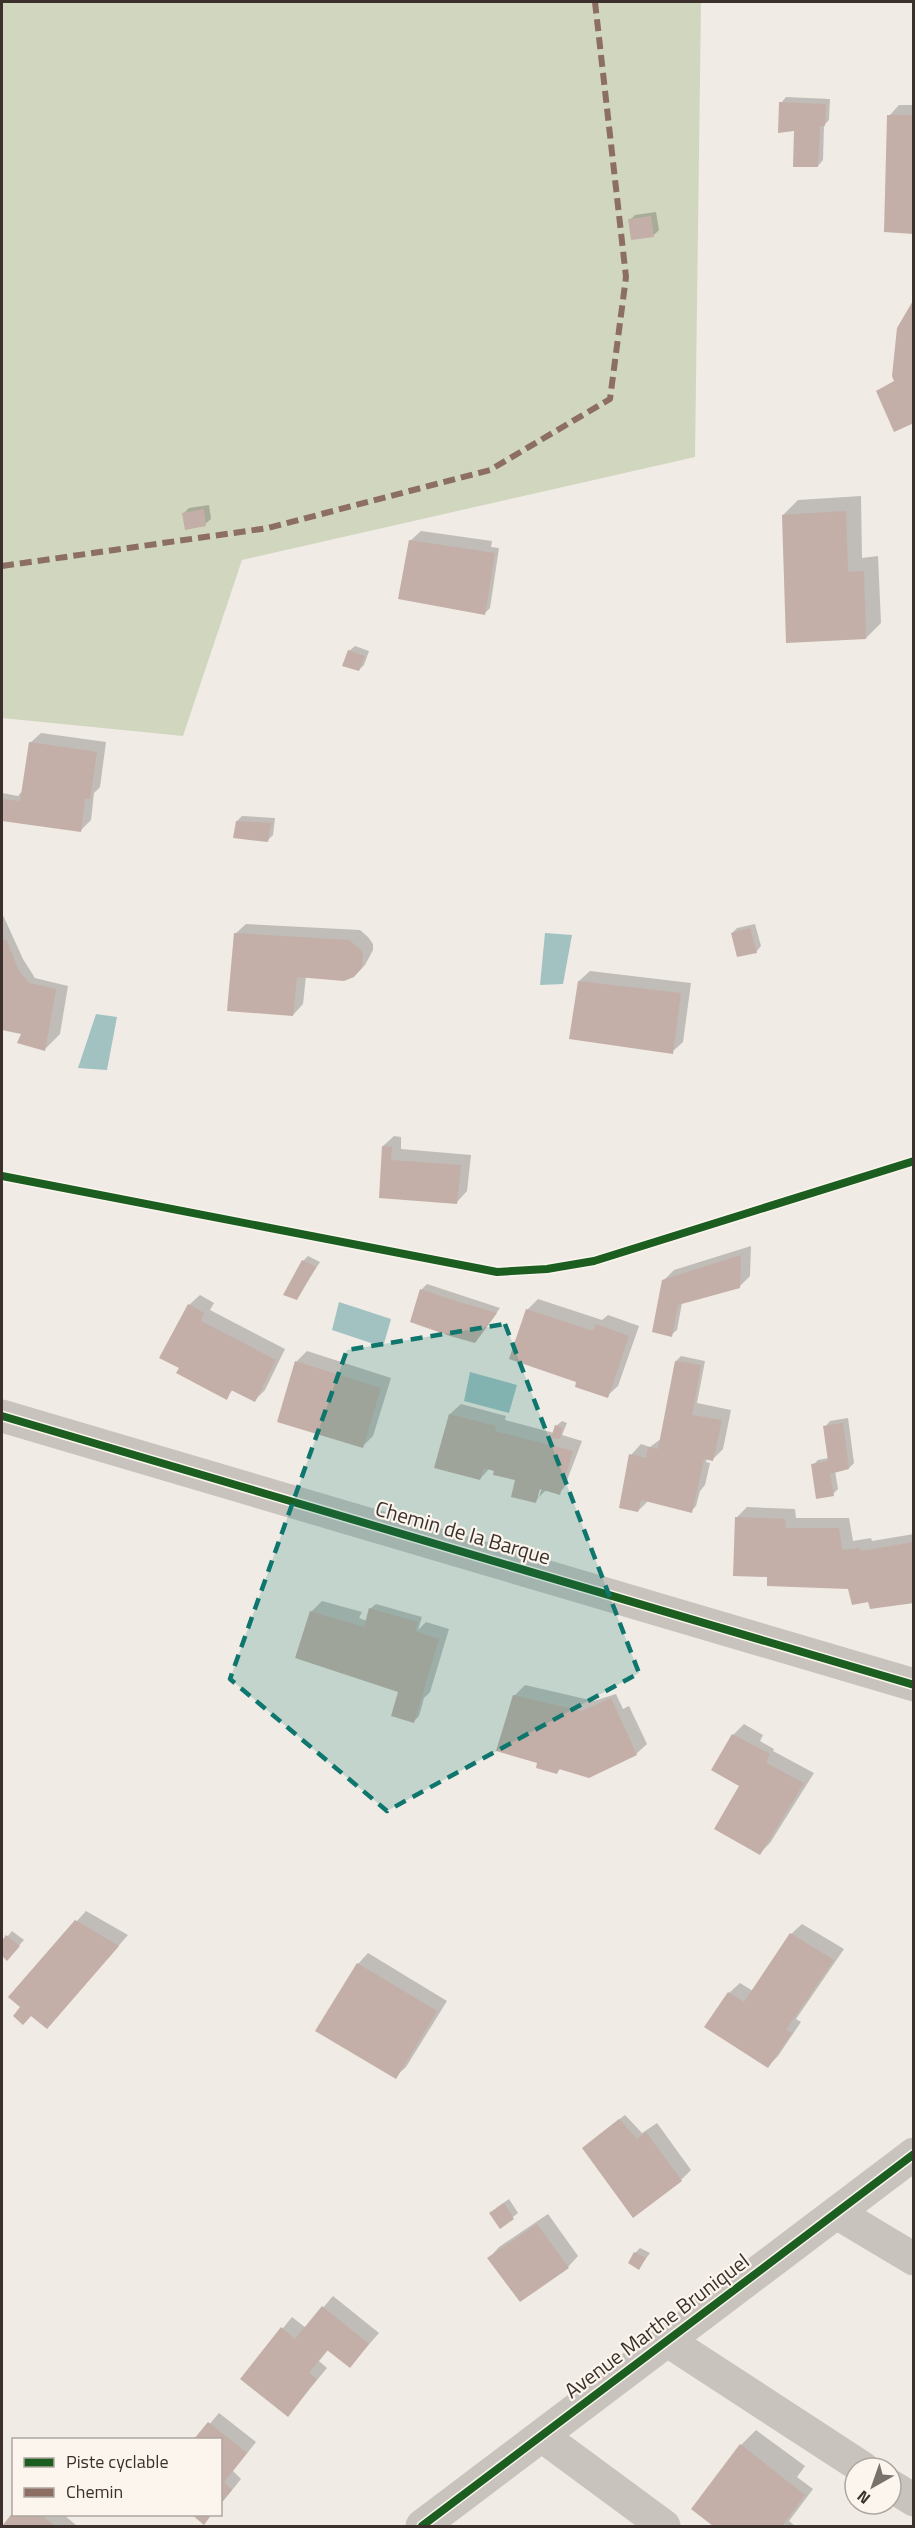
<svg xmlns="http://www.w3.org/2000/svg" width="915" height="2528" viewBox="0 0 915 2528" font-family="'Titillium Web',sans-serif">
<rect width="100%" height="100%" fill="#f0ebe5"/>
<path fill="#d1d6bf" d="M2,2H701L695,457L242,560L183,736L2,718Z"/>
<g fill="#a1c2c1">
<path d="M545,933L572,935L563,984L540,985Z"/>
<path d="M96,1014L117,1017L107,1070L78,1068Z"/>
<path d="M339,1302L391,1319L383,1347L332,1330Z"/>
<path d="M470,1372L517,1385L509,1413L464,1401Z"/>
</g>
<g fill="#0003" fill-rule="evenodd">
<path d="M786,97L830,99L829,120L824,125L823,160L818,166L781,103Z"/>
<path d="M899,105H914V232L889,116Z"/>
<path d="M656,212L659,230L654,235L630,220L635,215Z"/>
<path d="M861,496L862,558L878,556L881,623L866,638L783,515L798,500Z"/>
<path d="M209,505L211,519L205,524L184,513L189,508Z"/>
<path d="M421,531L492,541L491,547L499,548L490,608L485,613L410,541Z"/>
<path d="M355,646L369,651L364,665L359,670L349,651Z"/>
<path d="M41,733L106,742L100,787L94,793L91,820L80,831L2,819V793L18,796L23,790L30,743Z"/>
<path d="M242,816L275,818L273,835L268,840L237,821Z"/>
<path d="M2,913L23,959L35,978L68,986L60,1034L45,1049L23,1032L2,1029Z"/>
<path d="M246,924L360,930L368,937L373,944V950L365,965L354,976H306L303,1004L293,1015L235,934Z"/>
<path d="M755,924L761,946L756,952L732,933L737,928Z"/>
<path d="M590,971L691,983L683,1042L672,1052L579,981Z"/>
<path d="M394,1136L401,1137V1149L471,1155L467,1191L457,1202L381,1196L383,1146Z"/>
<path d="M751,1246L750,1276L739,1287L682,1303L677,1330L671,1335L663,1281L674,1270Z"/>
<path d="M308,1256L320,1262L297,1298L303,1261Z"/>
<path d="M427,1284L500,1308L480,1336L412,1321L422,1289Z"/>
<path d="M200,1295L214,1303L210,1310L285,1349L265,1390L255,1400L233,1389L227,1398L189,1305Z"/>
<path d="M538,1299L602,1320L608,1315L639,1326L618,1386L607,1396L578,1381L527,1310Z"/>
<path d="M307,1351L391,1378L373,1436L362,1447L279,1421L297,1361Z"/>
<path d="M681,1356L705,1361L697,1403L731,1410L723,1449L713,1459L707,1458L706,1462L710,1463L705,1485L700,1491L696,1506L691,1511L649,1500L638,1511L631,1455L641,1444L650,1447L662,1438L676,1361Z"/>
<path d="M461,1404L506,1416L505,1420L554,1433L556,1426L562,1421L567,1423L562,1435L582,1441L564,1488L559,1493L546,1490L535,1501L517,1479L496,1469L490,1468L480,1479L450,1414ZM539,1487H542L539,1497L536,1496Z"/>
<path d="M848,1418L854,1463L849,1468L835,1471L838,1489L833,1494L813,1465L818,1460L829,1458L825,1427L830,1421Z"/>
<path d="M747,1507L795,1509L796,1518H849L853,1541L871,1538L872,1541L914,1534V1602L869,1600L850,1587L768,1575L736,1518Z"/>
<path d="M322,1601L362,1612L359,1618L367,1621L370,1609L376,1604L422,1617L418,1630L426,1622L449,1629L430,1692L424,1698L419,1716L414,1721L400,1691L311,1612Z"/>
<path d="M525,1685L594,1701L616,1694L623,1709L629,1706L647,1744L636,1754L561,1768L556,1773L539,1762L514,1696Z"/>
<path d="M744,1724L763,1735L760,1741L774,1749L773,1751L814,1773L770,1843L760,1853L741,1785L713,1769L733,1735Z"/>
<path d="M86,1911L128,1935L57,2016L31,2014L76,1922Z"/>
<path d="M802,1924L844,1949L796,2019L801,2022L778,2056L768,2066L729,1993L740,1983L753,1991L791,1934Z"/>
<path d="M12,1931L24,1940L7,1959L2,1954V1943Z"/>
<path d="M368,1953L447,2001L406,2067L395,2077L358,1964Z"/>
<path d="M625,2115L642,2133L657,2123L691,2170L681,2180L589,2143Z"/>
<path d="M509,2199L518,2213L500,2227L496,2208Z"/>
<path d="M548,2214L578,2256L568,2267L489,2258L499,2247Z"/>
<path d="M640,2248L650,2253L639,2268L635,2253Z"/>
<path d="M333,2296L379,2333L350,2366L329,2349L319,2361L327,2368L288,2415L242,2379L292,2317L306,2328Z"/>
<path d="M219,2413L256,2442L233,2471L241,2479L220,2505V2440H196Z"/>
<path d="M756,2430L805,2466L797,2477L813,2489L789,2521L795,2526H716L693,2509L741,2445Z"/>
<path d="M14,2514H63L77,2526H2Z"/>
</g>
<g fill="#c3afa7">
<path d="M779,102L826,104L825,126H820L818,167H793L794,131L778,133Z"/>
<path d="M887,115H914V234L884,232Z"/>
<path d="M651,216L654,237L631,240L628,219Z"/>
<path d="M914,299V423L894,432L876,391L894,381L892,376L897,328Z"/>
<path d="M204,509L206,526L185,530L182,513Z"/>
<path d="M846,511L848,572L864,571L866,639L786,643L782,515Z"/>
<path d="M409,540L495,553L485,615L398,599Z"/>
<path d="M348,650L365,656L359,671L342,666Z"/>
<path d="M29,742L97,752L90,799H85L81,832L2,821V799L20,801Z"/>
<path d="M236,821L271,823L268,842L233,838Z"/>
<path d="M750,928L757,953L737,957L731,933Z"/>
<path d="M234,933L349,940L360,949L363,955L362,968L354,977L344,981L297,977L293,1016L227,1011Z"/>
<path d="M6,939L19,971L29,983L56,989L45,1051L17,1043L21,1034L2,1030V941Z"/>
<path d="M578,981L681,993L673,1054L569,1039Z"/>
<path d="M382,1146L392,1147L391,1160L461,1165L457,1204L379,1198Z"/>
<path d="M741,1255L740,1288L678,1305L672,1337L652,1332L662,1280Z"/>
<path d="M302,1260L316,1267L297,1300L283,1295Z"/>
<path d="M420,1289L462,1303L497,1313L475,1343L450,1336L410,1322Z"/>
<path d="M188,1304L204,1313L201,1321L276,1360L255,1402L231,1390L227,1400L176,1373L179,1368L159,1358Z"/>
<path d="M526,1309L593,1331L596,1324L629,1336L608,1398L575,1387L576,1382L509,1359Z"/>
<path d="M295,1361L381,1388L363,1448L277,1422Z"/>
<path d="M675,1361L701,1365L692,1415L722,1420L713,1461L704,1459L692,1513L641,1500L638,1512L619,1508L629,1454L646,1458L648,1447L658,1449Z"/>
<path d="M449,1414L496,1426L495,1431L573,1451L560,1495L540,1489L536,1503L511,1497L515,1480L493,1475L494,1471L484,1468L480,1480L434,1468Z"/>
<path d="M843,1423L849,1469L830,1474L834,1496L816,1499L811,1464L828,1461L823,1426Z"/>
<path d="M555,1425L563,1428L560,1439L551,1438Z"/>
<path d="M735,1517L785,1519L786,1528H839L842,1550L860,1548L861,1551L914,1542V1603L870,1609L868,1602L852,1605L848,1589L767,1586V1577L733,1576Z"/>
<path d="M369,1608L418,1622L415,1631L439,1639L414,1723L391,1716L398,1692L295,1658L310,1611L364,1627Z"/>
<path d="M513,1695L582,1711L611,1698L637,1755L589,1778L559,1769L557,1774L536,1768L537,1763L496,1751Z"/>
<path d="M732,1734L770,1754L766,1763L804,1783L760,1855L714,1829L739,1786L711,1770Z"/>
<path d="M75,1920L119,1946L47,2029L31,2016L23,2025L13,2016L20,2007L8,1997Z"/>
<path d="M790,1933L834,1960L786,2030L792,2033L768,2068L704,2027L728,1992L744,2002Z"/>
<path d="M6,1935L20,1946L7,1961L2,1956V1941Z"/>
<path d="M357,1963L437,2011L396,2079L315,2031Z"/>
<path d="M619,2119L637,2139L646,2132L682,2181L633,2218L582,2148Z"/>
<path d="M504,2203L514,2219L500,2229L489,2213Z"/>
<path d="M537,2224L569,2268L520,2302L487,2258Z"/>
<path d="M634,2252L646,2258L639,2270L628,2263Z"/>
<path d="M322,2306L369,2344L350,2368L327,2350L309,2373L317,2379L288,2417L240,2379L281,2327L295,2339Z"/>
<path d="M208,2422L247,2453L224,2482L232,2490L220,2504V2439H194Z"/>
<path d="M740,2444L805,2495L782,2526H713L691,2509Z"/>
<path d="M14,2511V2514H40L55,2526H2Z"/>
<path d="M191,2514H212L204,2525Z"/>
</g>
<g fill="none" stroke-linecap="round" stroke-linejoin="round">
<g stroke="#c9c3be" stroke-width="33">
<path d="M2,1416L914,1685"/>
<path d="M837,2213L914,2259"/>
<path d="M668,2341L863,2468"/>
<path d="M542,2436L664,2526"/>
<path d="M891,2486L914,2500"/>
</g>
<path stroke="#c9c3be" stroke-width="33" d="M422,2526L914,2154"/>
<path stroke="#8d6e63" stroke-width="6" stroke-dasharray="12 6" stroke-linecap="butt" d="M2,566L268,528L490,470L610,399L626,277L595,2"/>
<g stroke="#fbf5ee" stroke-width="11">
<g id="cycleway">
<path d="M2,1176L497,1272L547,1269L594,1261L914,1161"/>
<path d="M2,1416L914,1685"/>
<path d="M422,2526L914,2154"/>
</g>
</g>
<use href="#cycleway" stroke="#1b5e20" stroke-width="8"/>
</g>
<path fill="#0f766e" fill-opacity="0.2" stroke="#0f766e" stroke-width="4.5" stroke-dasharray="12 8" stroke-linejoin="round" d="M505,1324L639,1673L387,1811L230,1679L347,1350Z"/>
<g text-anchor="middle" stroke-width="4.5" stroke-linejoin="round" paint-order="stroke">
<g font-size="21" fill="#3b302b" stroke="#fbf5ee">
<text transform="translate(463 1533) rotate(16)" y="7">Chemin de la Barque</text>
<text transform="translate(657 2326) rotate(-37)" y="7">Avenue Marthe Bruniquel</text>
</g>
</g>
<rect width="915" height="2528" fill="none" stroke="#3b302b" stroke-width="6"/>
<rect x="12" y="2438" width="210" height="78" fill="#fbf5ee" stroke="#aea6a0" stroke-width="1.5"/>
<rect x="24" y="2458" width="30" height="9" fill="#1b5e20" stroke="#aea6a0" stroke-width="1.5"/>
<text x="66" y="2468" font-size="18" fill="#3b302b">Piste cyclable</text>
<rect x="24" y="2488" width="30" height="9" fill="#8d6e63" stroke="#aea6a0" stroke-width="1.5"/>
<text x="66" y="2498" font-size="18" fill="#3b302b">Chemin</text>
<g transform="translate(873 2486) rotate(220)"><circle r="28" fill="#fbf5ee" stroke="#aea6a0" stroke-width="1.5"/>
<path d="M0-4.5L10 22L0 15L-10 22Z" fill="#7a716c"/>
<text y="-9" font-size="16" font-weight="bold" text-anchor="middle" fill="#3b302b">N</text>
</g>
</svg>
